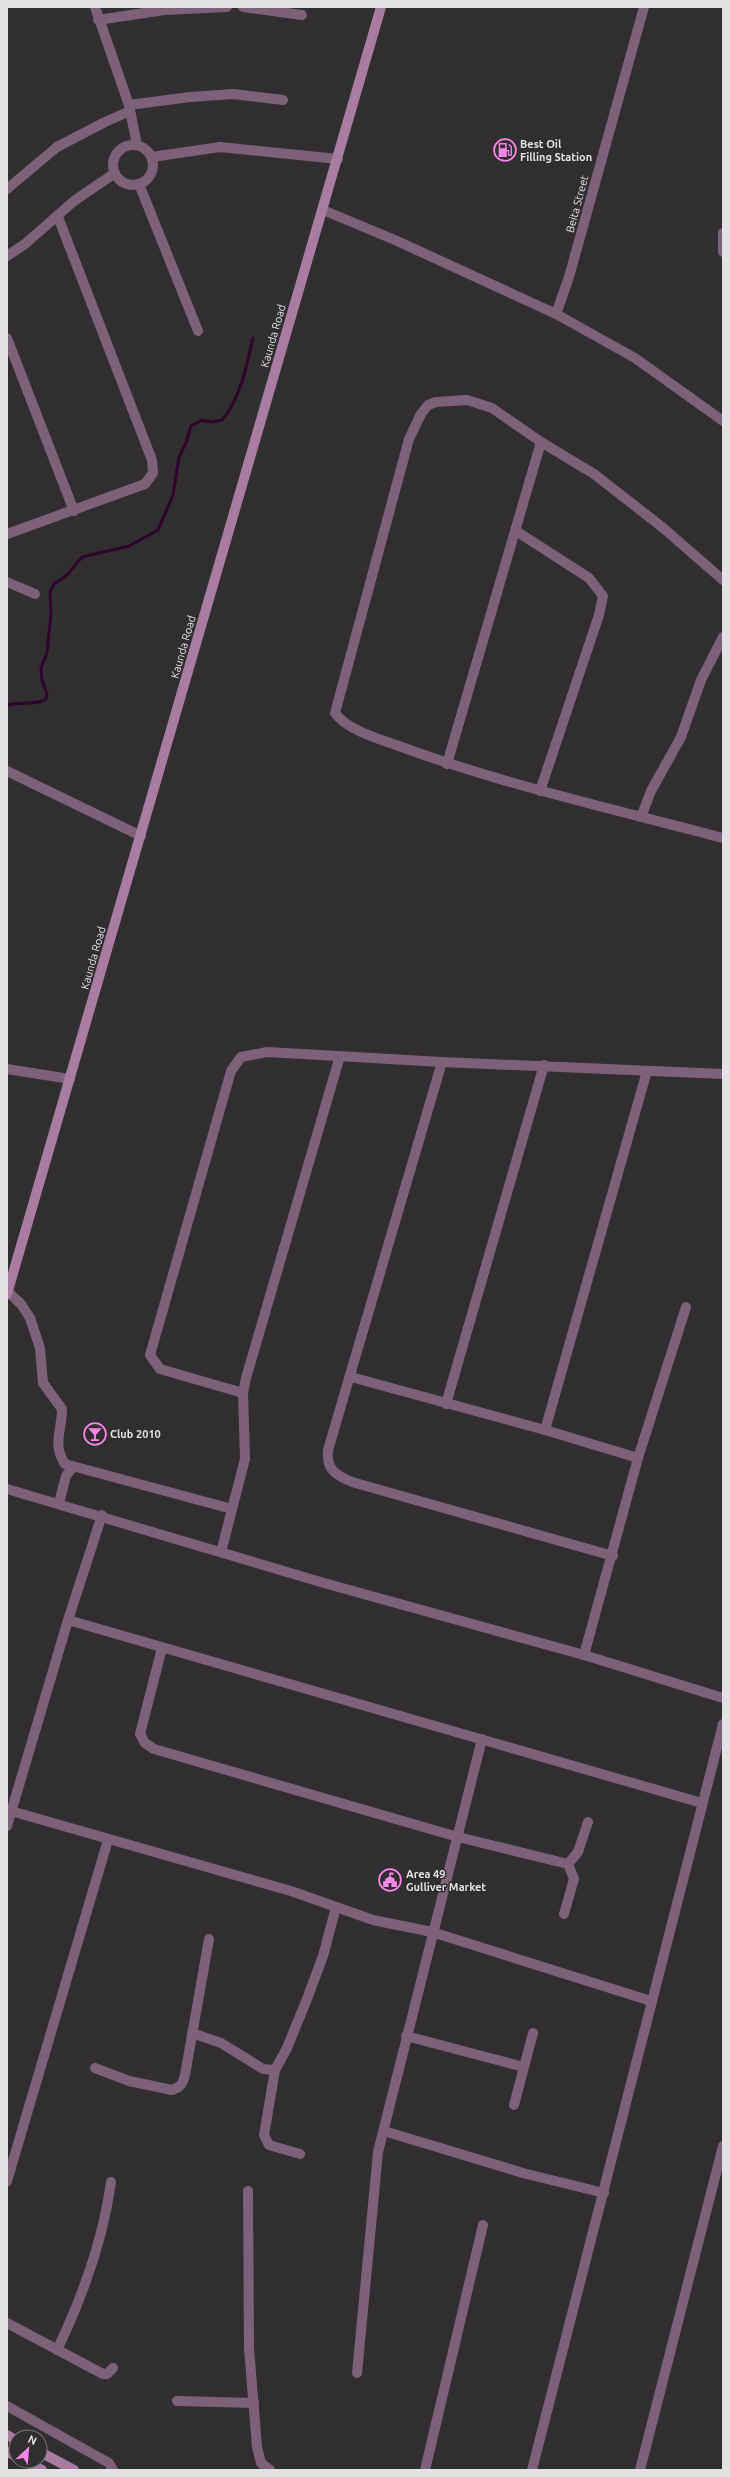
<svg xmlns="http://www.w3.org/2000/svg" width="730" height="2477" viewBox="0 0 730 2477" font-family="Ubuntu,sans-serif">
<rect width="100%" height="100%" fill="#312e30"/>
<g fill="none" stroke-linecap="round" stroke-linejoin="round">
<path stroke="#2e042a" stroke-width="3" d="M7,705C19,701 35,706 46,699L47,694L42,680L41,668L47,653L51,613L50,592L54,584L67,575L82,557L129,546L158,530L173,495L179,457L186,443L191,426L202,420L211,422L222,420C240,399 247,365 253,338"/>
<g stroke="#7d6178" stroke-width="10">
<path d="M95,7L129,105L137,145"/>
<path d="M243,7L302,15"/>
<path d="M98,20L164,10L227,7"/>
<path d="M129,105L190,97L233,94L283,100"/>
<circle cx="133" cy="165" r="20"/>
<path d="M152,157L220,147L338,159"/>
<path d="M139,184L198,331"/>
<path d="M7,189L57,147L105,122L130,111"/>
<path d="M323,210L395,240L556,314L635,358L723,421"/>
<path d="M723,233V252"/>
<path d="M7,256L25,244L74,201L115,173"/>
<path d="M556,314L569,277L644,7"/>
<path d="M7,338L74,511"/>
<path d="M516,531L589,578L603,596L599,615L540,791"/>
<path d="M7,534L145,484L153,473L152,460L58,217"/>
<path d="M723,580L662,527L594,474L541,442L492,408L467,400L436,402L428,405L421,414L409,439L335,713C347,731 386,741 407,749C510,786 617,810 723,838"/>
<path d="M7,582L35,594"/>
<path d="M447,764L541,442"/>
<path d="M7,771L141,836"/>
<path d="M641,817L651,791L681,737L701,680L723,637"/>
<path d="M442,1062L328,1450C326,1469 335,1475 352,1482L613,1556"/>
<path d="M7,1069L70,1079"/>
<path d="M8,1292L21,1304L30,1318L40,1348L43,1383L62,1409C62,1430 52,1445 65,1464L232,1509"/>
<path d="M351,1377L545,1430L638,1458"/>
<path d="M243,1393L160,1369L150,1355L231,1071L241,1057L267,1052L442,1062L723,1074"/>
<path d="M446,1404L544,1065"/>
<path d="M545,1430L647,1071"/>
<path d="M7,1489L324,1583L584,1655L723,1698"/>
<path d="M59,1503L66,1476L73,1467"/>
<path d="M221,1552L245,1459L243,1393L246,1378L340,1056"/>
<path d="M68,1620L702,1803"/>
<path d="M162,1648L140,1734L145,1743L154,1749L458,1837L568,1864L578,1852L588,1822"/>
<path d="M584,1655L638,1458L686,1307"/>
<path d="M11,1811L291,1891L373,1920L432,1932L651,2001"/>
<path d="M7,1826L68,1620L102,1515"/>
<path d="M564,1914L574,1879L568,1864"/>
<path d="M192,2033L221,2043L263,2069L275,2070"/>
<path d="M406,2036L524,2067"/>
<path d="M95,2068L129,2081L172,2090C181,2087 183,2083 185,2075L209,1939"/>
<path d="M514,2105L533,2033"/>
<path d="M384,2131L523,2173L604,2193"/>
<path d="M300,2154L269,2145L264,2135L275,2070L287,2048L307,1999L323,1956L336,1907"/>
<path d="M7,2181L108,1840"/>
<path d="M248,2191L249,2348L257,2447L261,2463L270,2470"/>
<path d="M7,2323L103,2374H107L113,2368"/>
<path d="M57,2350C82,2298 103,2240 111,2182"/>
<path d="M357,2373L378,2152L482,1739"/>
<path d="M177,2401L254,2403"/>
<path d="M7,2406L109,2463L113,2470"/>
<path d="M425,2470L483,2225"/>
<path d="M532,2470L723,1724"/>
<path d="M640,2470L723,2146"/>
</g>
<g stroke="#a87da1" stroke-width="10">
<path d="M7,1294L381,7"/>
<path d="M7,2435L16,2440"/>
<path d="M7,2452L16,2456"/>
<path d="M40,2452L74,2470"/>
<path d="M25,2461L42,2470"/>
</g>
</g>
<defs>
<g id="fuel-ring" transform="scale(1.15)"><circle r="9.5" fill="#312e30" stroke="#f987e9" stroke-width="1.5"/><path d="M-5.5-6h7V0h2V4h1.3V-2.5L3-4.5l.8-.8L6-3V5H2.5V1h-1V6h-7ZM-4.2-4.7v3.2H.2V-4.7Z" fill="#f987e9"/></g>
<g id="bar-ring" transform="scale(1.15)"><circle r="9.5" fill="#312e30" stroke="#f987e9" stroke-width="1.5"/><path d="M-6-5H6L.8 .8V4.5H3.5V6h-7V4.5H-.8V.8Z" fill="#f987e9"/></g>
<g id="civic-ring" transform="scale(1.15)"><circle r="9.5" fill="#312e30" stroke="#f987e9" stroke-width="1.5"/><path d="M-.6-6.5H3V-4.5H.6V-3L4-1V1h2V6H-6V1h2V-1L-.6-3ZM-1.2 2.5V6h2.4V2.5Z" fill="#f987e9"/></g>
</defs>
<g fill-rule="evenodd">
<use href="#fuel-ring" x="505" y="150"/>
<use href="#bar-ring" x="95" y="1434"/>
<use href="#civic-ring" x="390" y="1880"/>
</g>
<g text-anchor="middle" stroke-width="3" stroke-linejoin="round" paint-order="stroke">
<g font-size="11" font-weight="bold" fill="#e3e1e3" stroke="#312e30" text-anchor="start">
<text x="520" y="148">Best Oil<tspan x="520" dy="13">Filling Station</tspan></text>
<text x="110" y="1438">Club 2010</text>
<text x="406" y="1878">Area 49<tspan x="406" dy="13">Gulliver Market</tspan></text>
</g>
<g font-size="11" fill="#e3e1e3" stroke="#312e30">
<text transform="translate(577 204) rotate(-75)" y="4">Beita Street</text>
<text transform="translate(273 336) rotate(-74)" y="4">Kaunda Road</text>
<text transform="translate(183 647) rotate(-74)" y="4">Kaunda Road</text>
<text transform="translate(93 958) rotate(-74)" y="4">Kaunda Road</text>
</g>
</g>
<rect width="730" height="2477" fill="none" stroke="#e3e1e3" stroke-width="16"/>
<g transform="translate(28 2449) rotate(26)"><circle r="19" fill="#312e30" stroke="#787678"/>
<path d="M0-3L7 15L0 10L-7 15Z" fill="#f987e9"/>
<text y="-6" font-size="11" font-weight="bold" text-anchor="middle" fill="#e3e1e3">N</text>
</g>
</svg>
